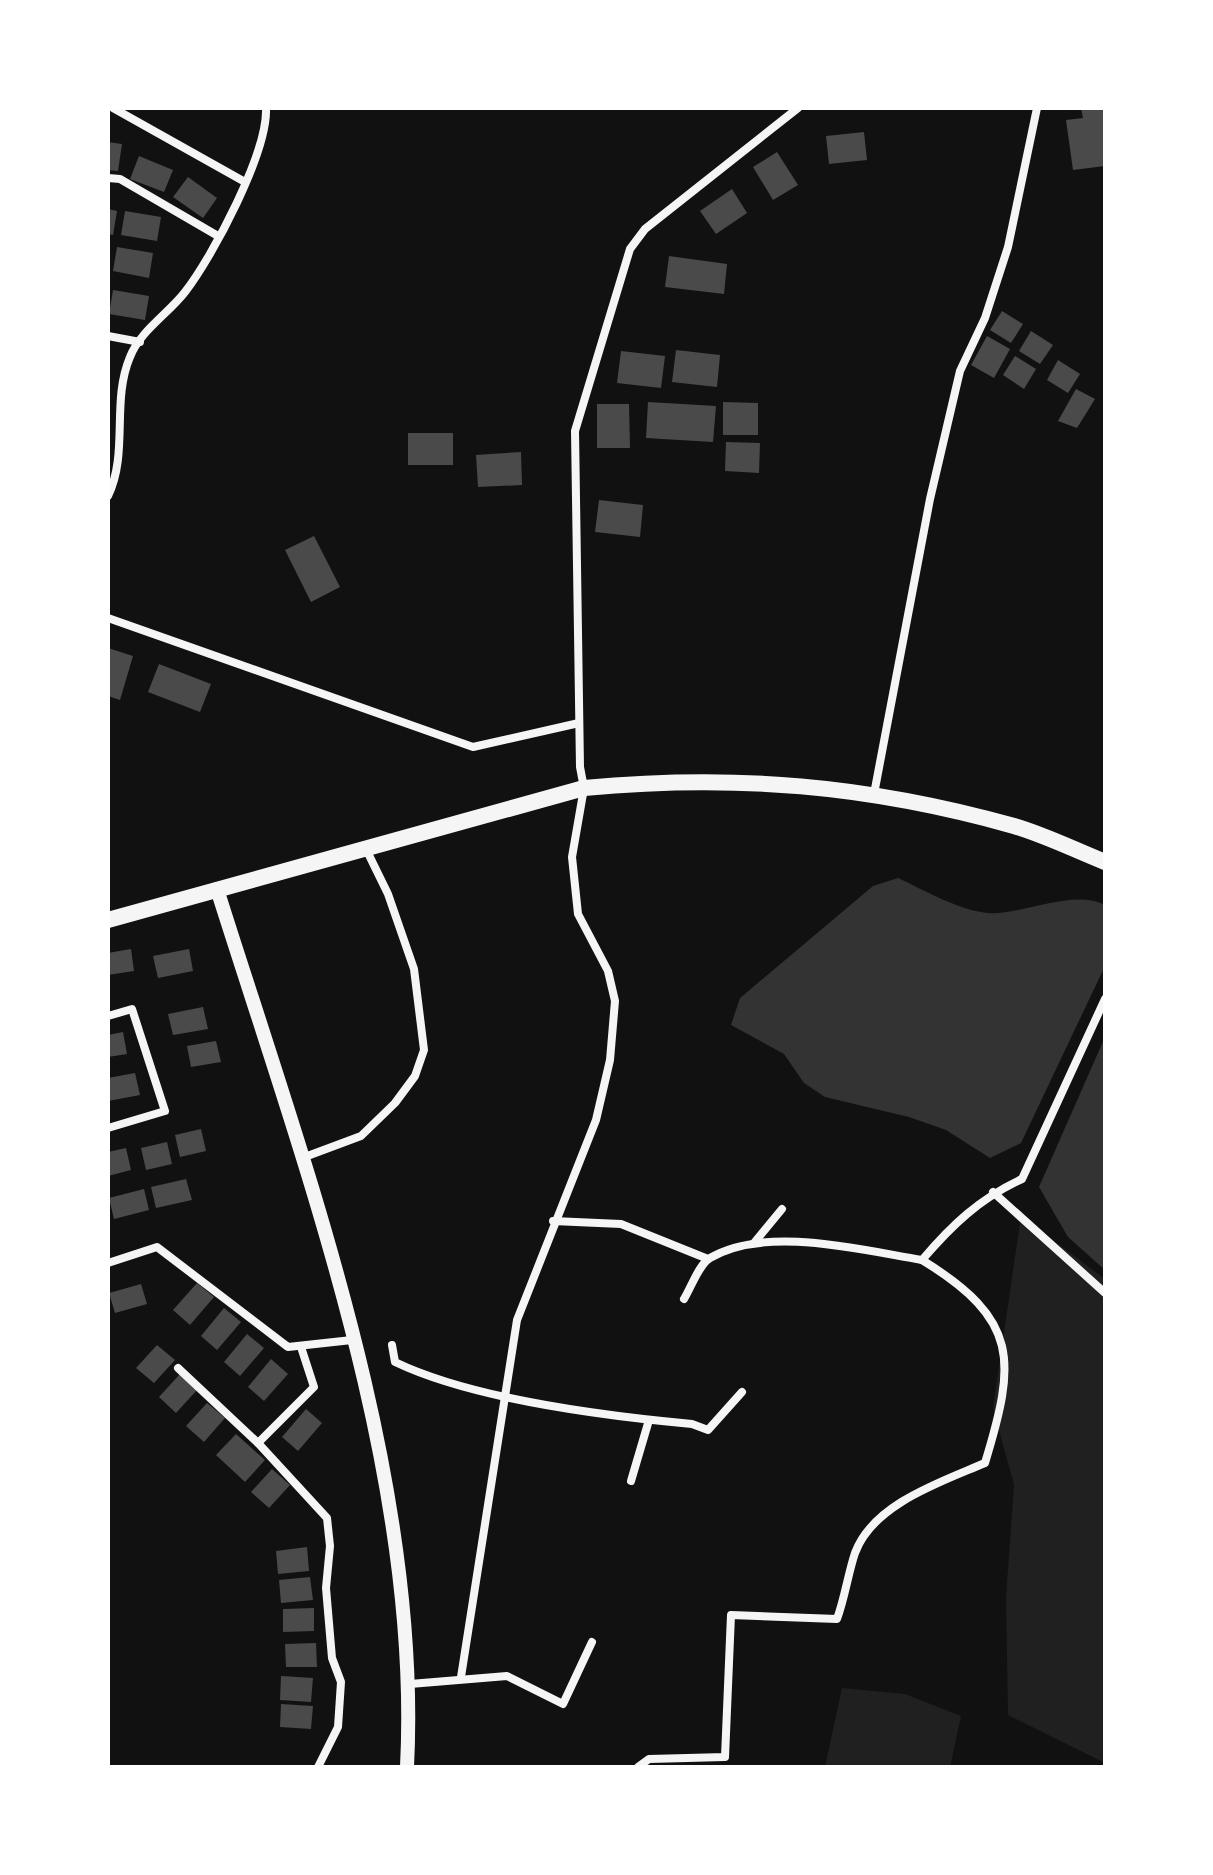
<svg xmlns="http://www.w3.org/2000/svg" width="1213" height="1875" viewBox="0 0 1213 1875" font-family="Manrope,sans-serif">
<rect width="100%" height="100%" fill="#111"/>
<g fill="#202020">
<path d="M1021,1216L1105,1279V1763L1008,1715L1006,1597L1014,1485L993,1408Z"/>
<path d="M842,1688L905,1694L961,1716L950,1767H825Z"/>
</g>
<g fill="#333">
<path d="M898,878C926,891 956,909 987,913C1021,916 1072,888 1105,905V966L1021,1143L990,1158L946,1130L909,1117L825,1097L804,1083L784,1054L731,1025L740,998L873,886Z"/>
<path d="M1105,1037V1270L1068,1237L1039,1187Z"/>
</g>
<g fill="#4a4a4a">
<path d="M1081,108H1105V166L1073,170L1066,120L1083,118Z"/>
<path d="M864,132L867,160L829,164L826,136Z"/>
<path d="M108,142L122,144L118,171L108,170Z"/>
<path d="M777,152L798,185L773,200L753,167Z"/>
<path d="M139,156L173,170L164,192L130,179Z"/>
<path d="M188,177L217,198L203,218L173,197Z"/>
<path d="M732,189L747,213L716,234L700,211Z"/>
<path d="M108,209L117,211L113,235L108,234Z"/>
<path d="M125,211L161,217L157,241L121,235Z"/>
<path d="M117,247L153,253L149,278L113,271Z"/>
<path d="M669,256L727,264L724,294L665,287Z"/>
<path d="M113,290L149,296L145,320L109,314Z"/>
<path d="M1002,311L1023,324L1011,343L990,330Z"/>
<path d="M1031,331L1053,345L1040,364L1019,351Z"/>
<path d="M987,336L1010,349L994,378L971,365Z"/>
<path d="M676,350L720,355L717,387L672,382Z"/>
<path d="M621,351L665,356L661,388L617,383Z"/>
<path d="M1015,356L1036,369L1024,389L1003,375Z"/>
<path d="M1058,360L1080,374L1068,393L1047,380Z"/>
<path d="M1076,389L1095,399L1077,428L1058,421Z"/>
<path d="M648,402L716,406L713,442L646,438Z"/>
<path d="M723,402L758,403V435H723Z"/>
<path d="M597,404H629L630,448H597Z"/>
<rect x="408" y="433" width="45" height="32"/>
<path d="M726,442L760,443L759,473L725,471Z"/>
<path d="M521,452L522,485L478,487L476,455Z"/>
<path d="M599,500L643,505L640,537L595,532Z"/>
<path d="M314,536L340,587L311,602L285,550Z"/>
<path d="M108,648L133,656L120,700L108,696Z"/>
<path d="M159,664L211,684L200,712L148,692Z"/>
<path d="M131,949L134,971L108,975V953Z"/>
<path d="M189,949L193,971L158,978L153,956Z"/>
<path d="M203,1007L208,1029L173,1035L168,1014Z"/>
<path d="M123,1032L127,1054L108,1057V1035Z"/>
<path d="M216,1041L221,1062L191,1067L187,1046Z"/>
<path d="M135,1073L140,1095L108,1101V1078Z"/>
<path d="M201,1129L206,1151L180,1157L175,1135Z"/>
<path d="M167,1142L172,1164L146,1170L141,1148Z"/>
<path d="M126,1148L131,1170L108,1176V1152Z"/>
<path d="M186,1179L192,1200L156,1208L151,1187Z"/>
<path d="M144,1189L149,1210L114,1219L109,1198Z"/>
<path d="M197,1283L214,1297L190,1325L173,1310Z"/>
<path d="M141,1284L147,1304L115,1313L109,1293Z"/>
<path d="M224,1308L241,1322L217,1350L201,1336Z"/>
<path d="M247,1334L264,1348L240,1376L224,1362Z"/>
<path d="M157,1345L175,1360L154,1383L136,1368Z"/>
<path d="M271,1359L288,1374L264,1401L248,1387Z"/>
<path d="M180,1374L197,1390L176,1413L159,1397Z"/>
<path d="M207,1403L225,1418L204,1442L186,1426Z"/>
<path d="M306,1409L322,1423L298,1451L282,1437Z"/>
<path d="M236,1434L265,1460L245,1482L216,1455Z"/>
<path d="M272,1469L290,1485L269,1508L251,1492Z"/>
<path d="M307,1547L309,1571L278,1574L276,1551Z"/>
<path d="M310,1577L313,1600L281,1603L279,1580Z"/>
<path d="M314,1608V1631L283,1632V1609Z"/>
<path d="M316,1643L317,1667H286L285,1644Z"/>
<path d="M281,1676L313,1678L311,1702L280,1700Z"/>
<path d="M281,1704L313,1706L311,1729L280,1727Z"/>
</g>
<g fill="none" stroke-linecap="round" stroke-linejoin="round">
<g stroke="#f5f5f5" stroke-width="8">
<path d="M113,108L245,182"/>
<path d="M108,178L120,179L218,236"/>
<path d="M108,336L140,342"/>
<path d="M108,496C129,452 111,402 130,357C140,331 168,314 185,292C213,256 268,152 266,108"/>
<path d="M108,618L473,747L579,723"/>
<path d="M874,794L930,499L960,371L985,318L1008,247L1037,108"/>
<path d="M108,1016L132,1009L165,1111L108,1128"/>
<path d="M302,1158L361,1136L395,1103L415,1076L424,1050L414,969L388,894L366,849"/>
<path d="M993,1192L1105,1293"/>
<path d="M553,1221L621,1224L708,1259"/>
<path d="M754,1243L782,1209"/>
<path d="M108,1263L157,1247L288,1347L352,1340"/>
<path d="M684,1299C691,1288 699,1264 710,1258C766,1225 861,1250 922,1260C952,1225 979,1199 1022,1179L1105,999"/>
<path d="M392,1345L395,1362C472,1399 606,1416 692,1424L708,1430L742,1392"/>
<path d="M178,1368L258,1443L314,1387L301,1347"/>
<path d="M258,1443L327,1518L330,1546L326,1588L332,1658L341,1682L338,1727L318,1767"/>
<path d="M631,1481L649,1420"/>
<path d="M461,1677L517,1320L596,1120L610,1060L615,1001L608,971L578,914L572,857L584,788L580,767L575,431L630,249L645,229L798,108"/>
<path d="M410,1684L507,1676L563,1704L592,1642"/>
<path d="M638,1767L649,1759L725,1757L731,1615L837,1619C845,1597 848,1574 855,1553C873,1504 941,1482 985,1463C1016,1361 1020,1320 922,1260"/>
</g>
<path stroke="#f5f5f5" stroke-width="14" d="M217,889C303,1162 422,1478 407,1767"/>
<path stroke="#f5f5f5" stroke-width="16" d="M108,920L584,788C735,774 868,785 1014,826C1045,835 1075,850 1105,862"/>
</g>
<rect width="1213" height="1875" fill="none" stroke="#ffffff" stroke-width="220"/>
</svg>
